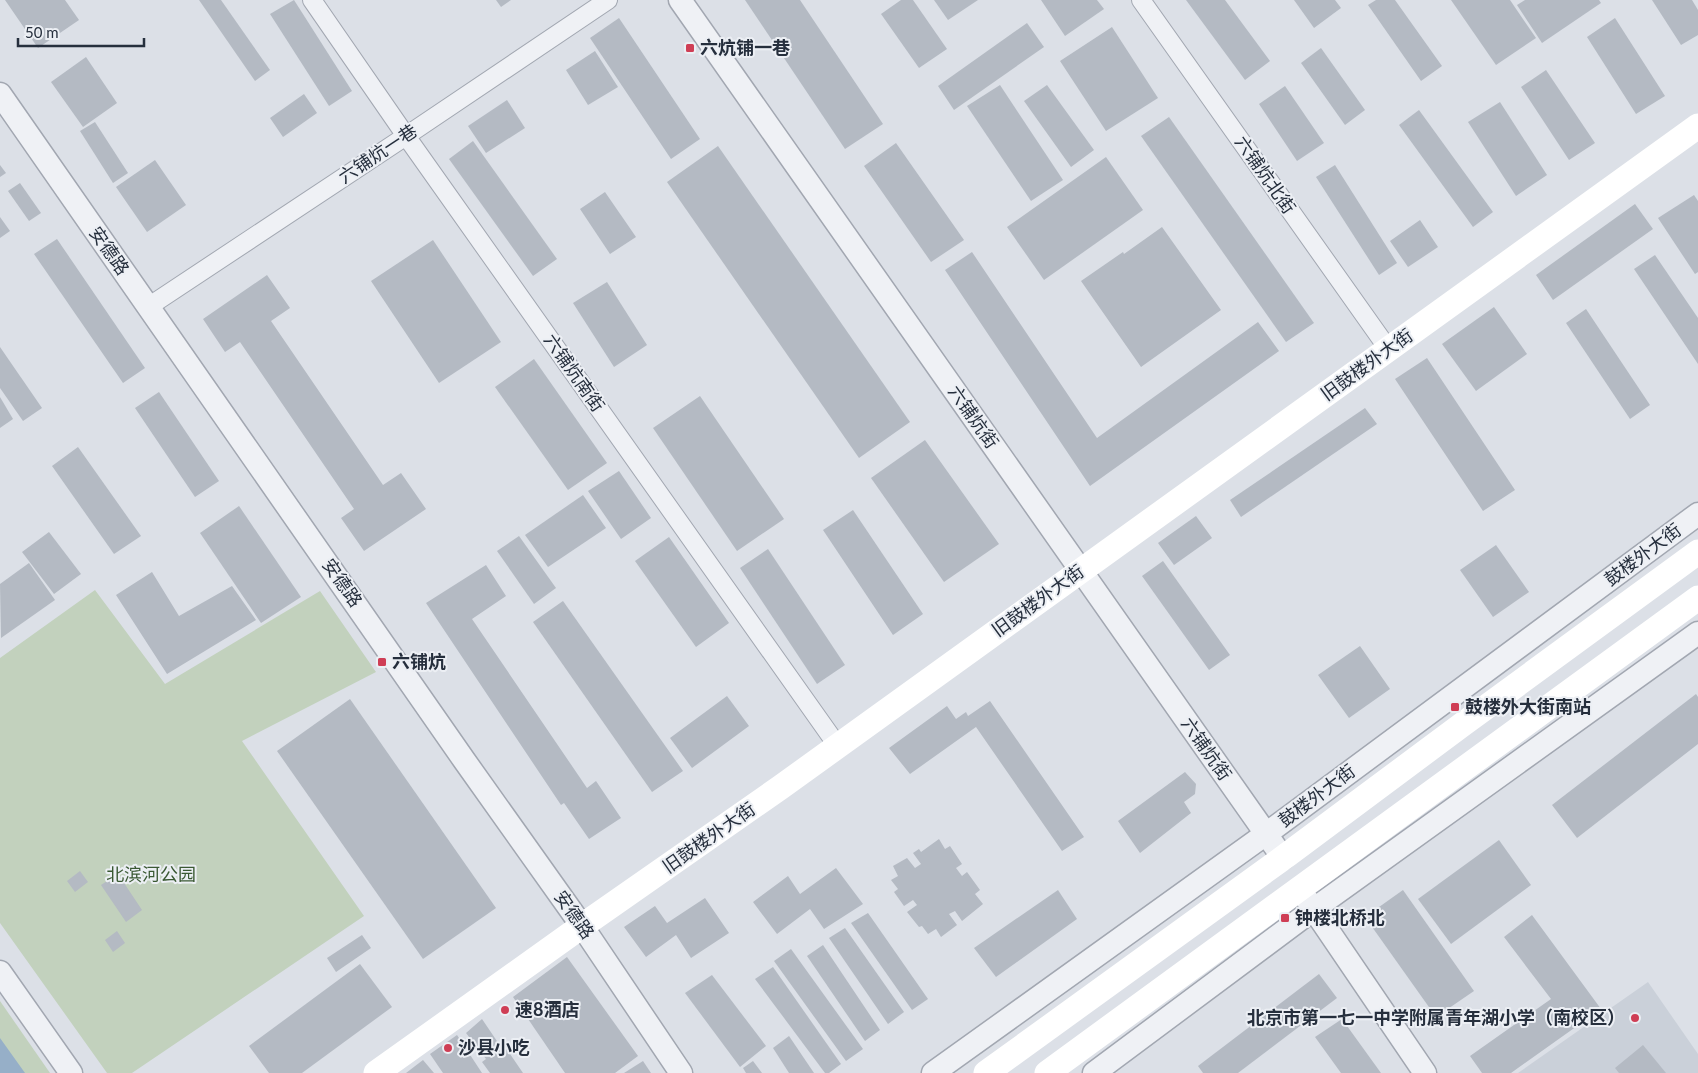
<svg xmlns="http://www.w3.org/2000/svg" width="1698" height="1073" viewBox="0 0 1698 1073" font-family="Lato,'Noto Sans SC',sans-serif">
<rect width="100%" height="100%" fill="#dce0e7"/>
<path fill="#cad0d9" d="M1648,982L1698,1054V1073H1518Z"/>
<g fill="#c2d1bd">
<path d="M95,590L165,684L320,591L376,672L242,741L364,916L132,1073H107L0,923V658Z"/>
<path d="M0,1001L50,1073H0Z"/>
</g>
<path fill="#96afc8" d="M0,1038L25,1073H0Z"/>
<g fill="#b4bac3">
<path d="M5,0H65L79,20L38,48Z"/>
<path d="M199,0H221L270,70L255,81Z"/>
<path d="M294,0L352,91L329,106L270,14Z"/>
<path d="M496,0H511L501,7Z"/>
<path d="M745,0H800L883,124L845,149Z"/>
<path d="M901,0H913L947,49L919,68L881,14Z"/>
<path d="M934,0H978L948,20Z"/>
<path d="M1041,0H1097L1104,9L1065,36Z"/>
<path d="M1186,0H1225L1270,61L1245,80Z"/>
<path d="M1294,0H1335L1341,8L1314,28Z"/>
<path d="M1376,0H1395L1442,66L1421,81L1368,5Z"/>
<path d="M1451,0H1510L1536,38L1496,65Z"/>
<path d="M1525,0H1599L1601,3L1542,43L1517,5Z"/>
<path d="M1652,0H1692L1698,10V35L1681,45Z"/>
<path d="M619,18L700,139L671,159L590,38Z"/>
<path d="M1615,18L1665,96L1636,114L1587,37Z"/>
<path d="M1027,23L1044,47L954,110L938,86Z"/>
<path d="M1112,27L1158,98L1106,131L1060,61Z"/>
<path d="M1321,48L1365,110L1345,125L1301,63Z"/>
<path d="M595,51L618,87L588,105L566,70Z"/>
<path d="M86,57L117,103L83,127L51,82Z"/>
<path d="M1546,70L1595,143L1569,160L1521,87Z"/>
<path d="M1000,85L1063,180L1031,201L967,106Z"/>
<path d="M1047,85L1094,150L1071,167L1024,101Z"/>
<path d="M1285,86L1324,143L1297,161L1259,104Z"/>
<path d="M304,94L317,113L283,137L270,118Z"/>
<path d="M507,100L525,128L486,153L468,126Z"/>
<path d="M1500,102L1547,175L1516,196L1468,122Z"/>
<path d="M1419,110L1493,212L1473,227L1399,125Z"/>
<path d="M1169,117L1314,323L1286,342L1141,136Z"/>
<path d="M95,122L128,173L113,183L80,131Z"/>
<path d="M473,141L557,259L533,276L449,159Z"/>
<path d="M896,143L964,240L931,262L864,166Z"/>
<path d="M718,146L910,422L859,458L667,182Z"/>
<path d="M1106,157L1143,210L1044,280L1007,227Z"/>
<path d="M155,160L186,205L147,232L116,187Z"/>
<path d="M0,165L6,173L0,177Z"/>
<path d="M1335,165L1397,263L1379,275L1316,177Z"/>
<path d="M20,183L41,213L29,221L8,191Z"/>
<path d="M605,192L636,237L610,254L580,209Z"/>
<path d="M1694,195L1698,201V272L1695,274L1658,218Z"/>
<path d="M1635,204L1653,229L1553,300L1536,275Z"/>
<path d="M0,217L10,231L0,238Z"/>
<path d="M1420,220L1438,247L1408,267L1390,241Z"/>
<path d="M1162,227L1221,310L1141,367L1081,281L1123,252L1124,254Z"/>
<path d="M57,239L145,368L123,383L34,254Z"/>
<path d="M433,240L501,342L439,383L371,281Z"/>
<path d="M972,252L1097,438L1258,322L1279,351L1090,486L945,270Z"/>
<path d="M1655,255L1698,318V364L1634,269Z"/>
<path d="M267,275L290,308L271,321L383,485L401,473L426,509L364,551L341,518L354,509L240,342L225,352L203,319Z"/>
<path d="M607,282L647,345L614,367L573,303Z"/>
<path d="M1494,307L1527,354L1476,391L1442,344Z"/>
<path d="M1586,309L1650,405L1630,419L1566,323Z"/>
<path d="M0,347L42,408L23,421L0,388Z"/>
<path d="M1427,358L1515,490L1483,511L1395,379Z"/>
<path d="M534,359L607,463L568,490L495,387Z"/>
<path d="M159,392L219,481L195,497L135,408Z"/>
<path d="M700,396L784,519L737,551L653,428Z"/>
<path d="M0,397L13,419L0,428Z"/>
<path d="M1365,408L1377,424L1241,517L1230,500Z"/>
<path d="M925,440L999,544L944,582L871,478Z"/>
<path d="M78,447L141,536L114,554L52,466Z"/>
<path d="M619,471L651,518L621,539L588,491Z"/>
<path d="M583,495L606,528L548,567L525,535Z"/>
<path d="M239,506L301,597L261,623L200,533Z"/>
<path d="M853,510L923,614L893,635L823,530Z"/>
<path d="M1196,516L1212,538L1174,565L1158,543Z"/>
<path d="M49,532L81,574L54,594L22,552Z"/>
<path d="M519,536L556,588L534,604L497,551Z"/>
<path d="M669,537L729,623L696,647L635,561Z"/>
<path d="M1496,545L1529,592L1493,617L1460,570Z"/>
<path d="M768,549L845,665L817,684L740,568Z"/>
<path d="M1163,561L1230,655L1209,670L1142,576Z"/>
<path d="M29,563L55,600L1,638L0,584Z"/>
<path d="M486,565L506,596L472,619L587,788L596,781L621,818L589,839L564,803L561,805L426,603Z"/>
<path d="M152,572L179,616L232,586L256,620L167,674L116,595Z"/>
<path d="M563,601L683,771L652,792L533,622Z"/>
<path d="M1360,646L1390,689L1349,718L1318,675Z"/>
<path d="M1696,694L1698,697V744L1577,838L1552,805Z"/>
<path d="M727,696L749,726L692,768L670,738Z"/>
<path d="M350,699L496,908L423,959L277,751Z"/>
<path d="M990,701L1084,837L1062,851L976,727L910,774L889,748L947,706L956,719L966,712L968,716Z"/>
<path d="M1185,772L1196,784L1195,794L1184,802L1191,813L1140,853L1118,821Z"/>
<path d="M939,839L945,849L950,846L962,864L956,868L962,876L967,872L980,890L975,894L983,904L962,921L955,911L949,914L957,925L941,937L936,929L928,934L922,926L919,927L907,912L917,905L913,900L904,906L894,892L898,889L891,880L898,876L893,866L907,858L915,868L921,864L913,853L919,849L921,852Z"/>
<path d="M1499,840L1531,885L1451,944L1418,899Z"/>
<path d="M836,868L863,904L824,929L810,909L777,934L753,902L788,876L800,894Z"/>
<path d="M80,871L88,882L75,892L67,881Z"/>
<path d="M118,874L142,910L126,922L101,885Z"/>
<path d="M1058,890L1077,919L996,977L974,948Z"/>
<path d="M1403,890L1474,991L1436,1017L1365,917Z"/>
<path d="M705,898L729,933L691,958L676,935L646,957L624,927L655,906L667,923Z"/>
<path d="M868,913L928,999L912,1010L851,923Z"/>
<path d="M1532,915L1601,1009L1511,1073H1482L1470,1056L1551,999L1504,937Z"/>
<path d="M845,928L904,1012L888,1024L829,938Z"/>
<path d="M117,931L125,943L113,952L105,940Z"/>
<path d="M362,935L371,948L336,972L327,958Z"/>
<path d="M823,945L880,1030L865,1041L807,956Z"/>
<path d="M791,949L863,1049L846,1061L774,961Z"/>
<path d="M567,957L638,1056L615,1073H565L513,997Z"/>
<path d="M360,964L392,1007L302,1073H269L249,1046Z"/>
<path d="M773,967L841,1064L829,1073H825L755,979Z"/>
<path d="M1319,974L1337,998L1238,1073H1203L1198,1066Z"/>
<path d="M712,975L766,1046L740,1067L685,993Z"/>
<path d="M482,1019L503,1050L506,1048L523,1073H490L482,1062L486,1059L466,1033Z"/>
<path d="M1342,1019L1381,1073H1341L1315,1037Z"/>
<path d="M457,1035L482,1073H443L430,1054Z"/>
<path d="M789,1036L814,1073H789L773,1048Z"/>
<path d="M1643,1045L1666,1073H1619L1615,1068Z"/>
<path d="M423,1060L434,1073H406Z"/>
<path d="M643,1061L651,1073H624Z"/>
<path d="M753,1061L762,1073H746L743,1068Z"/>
</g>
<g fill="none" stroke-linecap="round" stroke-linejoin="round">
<g stroke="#a2a7b1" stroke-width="20">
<g id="minor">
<path d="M312,0L406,136L837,745"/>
<path d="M1141,0L1389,350"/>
<path d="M148,307L406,136L608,0"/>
</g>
</g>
<g stroke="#a2a7b1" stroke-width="25">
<g id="tertiary">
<path d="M680,0L1283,858"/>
<path d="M0,94L464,760L582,926L681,1073"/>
<path d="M1306,898L1425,1073"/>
<path d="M0,972L71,1073"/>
<path d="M933,1073L1266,834L1698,514"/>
<path d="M1094,1073L1314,909L1698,633"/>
</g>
</g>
<use href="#minor" stroke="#eff1f5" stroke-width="18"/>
<use href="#tertiary" stroke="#eff1f5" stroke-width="22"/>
<g stroke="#fff" stroke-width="25">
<path d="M376,1073L582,926L781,787L1698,126"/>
<path d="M986,1073L1283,858L1463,724L1698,552"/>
<path d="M1047,1073L1698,598"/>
</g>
</g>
<g fill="#cf3e55" stroke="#eceff4" stroke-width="2">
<rect x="685" y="43" width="10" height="10" rx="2.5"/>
<rect x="377" y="657" width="10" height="10" rx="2.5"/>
<rect x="1450" y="702" width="10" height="10" rx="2.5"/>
<rect x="1280" y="913" width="10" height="10" rx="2.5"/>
<circle cx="505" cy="1010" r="5"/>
<circle cx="1635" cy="1018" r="5"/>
<circle cx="448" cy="1048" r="5"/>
</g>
<g text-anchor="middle" stroke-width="4" stroke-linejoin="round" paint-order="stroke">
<g font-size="18" font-weight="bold" fill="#262f3d" stroke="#eceff4" text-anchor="start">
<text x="700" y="54">六炕铺一巷</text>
<text x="392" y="668">六铺炕</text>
<text x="1465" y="713">鼓楼外大街南站</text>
<text x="1295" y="924">钟楼北桥北</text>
<text x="515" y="1016">速8酒店</text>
<text x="1625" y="1024" text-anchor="end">北京市第一七一中学附属青年湖小学（南校区）</text>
<text x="458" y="1054">沙县小吃</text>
</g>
<g font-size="18" fill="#262f3d" stroke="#eceff4">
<text transform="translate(378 154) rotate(-34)" y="6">六铺炕一巷</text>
<text transform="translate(1265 175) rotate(55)" y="6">六铺炕北街</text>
<text transform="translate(109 251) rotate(55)" y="6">安德路</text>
<text transform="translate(1367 365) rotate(-36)" y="6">旧鼓楼外大街</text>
<text transform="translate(574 373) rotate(55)" y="6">六铺炕南街</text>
<text transform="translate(973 417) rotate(55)" y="6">六铺炕街</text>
<text transform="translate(1643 555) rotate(-37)" y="6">鼓楼外大街</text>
<text transform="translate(342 583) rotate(55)" y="6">安德路</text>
<text transform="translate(1038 601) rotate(-36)" y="6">旧鼓楼外大街</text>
<text transform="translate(1206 749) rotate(55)" y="6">六铺炕街</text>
<text transform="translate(1317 796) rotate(-37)" y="6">鼓楼外大街</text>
<text transform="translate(709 838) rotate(-35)" y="6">旧鼓楼外大街</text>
<text transform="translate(574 915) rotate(55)" y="6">安德路</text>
</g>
<g font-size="18" fill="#3a5933" stroke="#eceff4">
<text x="151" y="881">北滨河公园</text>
</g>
</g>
<path d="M18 38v8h126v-8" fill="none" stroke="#262f3d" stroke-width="2.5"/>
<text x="25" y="38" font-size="15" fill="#262f3d" stroke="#eceff4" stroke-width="4" paint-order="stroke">50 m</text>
</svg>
